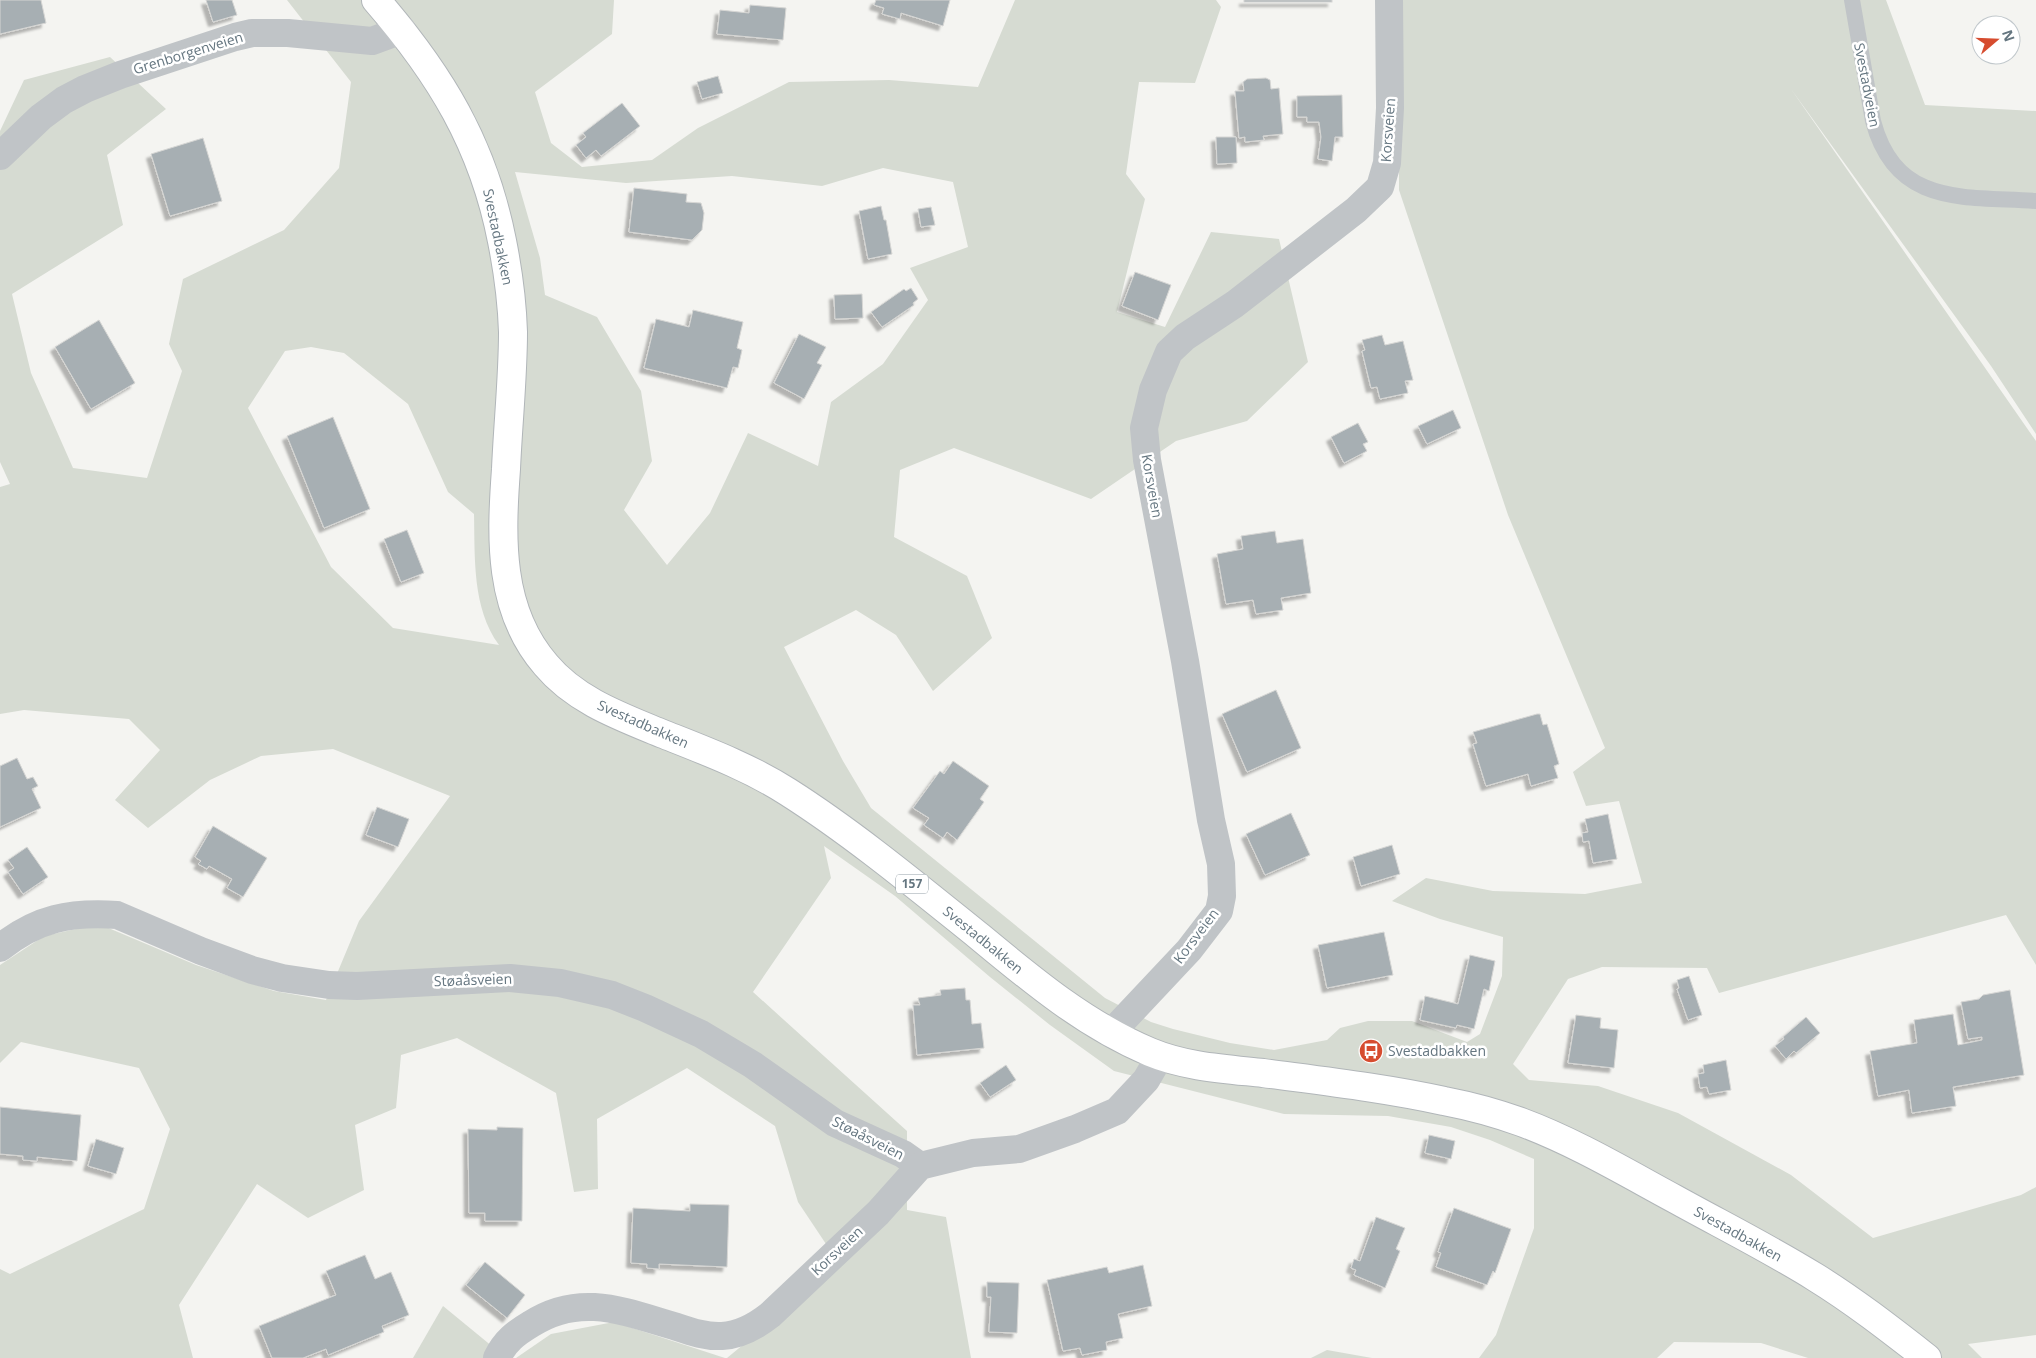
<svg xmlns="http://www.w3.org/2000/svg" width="2036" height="1358" viewBox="0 0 2036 1358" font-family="'Open Sans',sans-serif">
<defs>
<filter id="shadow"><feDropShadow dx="-4.5" dy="4.5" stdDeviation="1" flood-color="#0004"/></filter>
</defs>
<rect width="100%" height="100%" fill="#f4f4f1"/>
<g fill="#d6dbd2" fill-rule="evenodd">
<path d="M287,0H614L612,34L535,92L551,143L582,167L652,160L698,128L789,82L889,80L978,87L1015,0H1216L1221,7L1195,83L1139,82L1126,174L1145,199L1117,312L1165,327L1211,232L1279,239L1308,362L1247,421L1176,441L1091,499L954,448L900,470L894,537L967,576L992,638L933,691L896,635L856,610L784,647L843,761L871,808L1105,998L1151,1022L1173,1029L1230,1043L1274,1050L1327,1040L1340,1028L1368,1021H1412L1467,1042L1480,1034L1502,976L1503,937L1440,919L1392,901L1426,878L1493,891L1585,894L1642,883L1619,801L1586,806L1573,772L1605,748L1508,515L1399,190V0H1886L1925,105L2036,111V434L1991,366L1791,89L2036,441V965L2006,915L1719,993L1707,968L1602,967L1568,979L1513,1064L1529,1080L1598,1086L1678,1113L1791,1175L1873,1238L2021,1195L2036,1187V1335L1968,1344L1982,1358H1808L1761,1343L1674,1342L1657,1358H1479L1496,1335L1534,1228V1159L1490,1140L1451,1127L1388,1116L1284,1114L1114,1071L1050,1025L990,977L895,896L824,846L831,878L753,992L907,1131V1210L946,1217L971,1358H727L840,1265L798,1202L775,1126L687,1068L597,1119L598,1189L574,1192L556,1093L457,1038L401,1055L396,1108L355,1125L364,1190L308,1218L257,1184L179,1305L193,1358H0V1269L10,1274L144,1209L170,1129L139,1068L21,1042L0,1063V965L44,936L99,924L196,965L274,991L326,1000L359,921L450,796L333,749L261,756L210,780L148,828L115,800L160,750L129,719L24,710L0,714V487L10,484L0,462V131L24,80L110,57L166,109L107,155L123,225L12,294L31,373L73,468L147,478L182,371L169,344L183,279L284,230L339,168L351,82ZM883,168L953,182L968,247L910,268L928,300L883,364L831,402L818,466L748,433L710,513L667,565L624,510L652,461L641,391L597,317L545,295L540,258L515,172L626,183L732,176L822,186ZM311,347L344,353L408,404L448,492L474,514C475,558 472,608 499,645L393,628L331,567L248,408L285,351Z"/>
<path d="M443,1306L493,1347L495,1358H413Z"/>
<path d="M614,1322L725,1358H516L551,1334Z"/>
<path d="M1327,1350L1372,1358H1311Z"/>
</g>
<g fill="#a7afb3" stroke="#d6d6d4" filter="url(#shadow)">
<path d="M0,0H41L46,23L0,34Z"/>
<path d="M206,0H232L237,15L213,22Z"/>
<path d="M876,0H950L943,26L901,13L900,19L882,14L884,8L874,5Z"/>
<rect x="1244" y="0" width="88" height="2"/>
<path d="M750,5L786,8L783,40L717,34L720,10L749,13Z"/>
<path d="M718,76L723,93L702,99L697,82Z"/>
<path d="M1266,78L1270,80L1271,89L1279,88L1283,134L1263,136L1264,140L1245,142V137L1239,138L1235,91H1244L1243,82L1247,79Z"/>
<path d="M1342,95L1343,137H1335L1332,161L1318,159L1321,137L1319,122H1307V117H1297V96Z"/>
<path d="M622,103L640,126L601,156L596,150L586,158L576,145L586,137L583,133Z"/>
<path d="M1216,137H1236L1237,163L1217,164Z"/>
<path d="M203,138L222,201L170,216L151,154Z"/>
<path d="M634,188L687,194L686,202L701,203L704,213L702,230L692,240L629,232Z"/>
<path d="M881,206L884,220H886L892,254L868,259L859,211Z"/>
<path d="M931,207L935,225L921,227L918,209Z"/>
<path d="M1135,272L1171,285L1158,320L1122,306Z"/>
<path d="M911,288L918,299L913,303L914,305L882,327L871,312L904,289L906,291Z"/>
<path d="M862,294L863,318L835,319L834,295Z"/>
<path d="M693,310L743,322L737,348L742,350L738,368L733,367L727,388L644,368L656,319L689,327Z"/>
<path d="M99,320L135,383L91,409L55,347Z"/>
<path d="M799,334L826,347L817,363L822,365L804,399L774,383Z"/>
<path d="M1382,335L1385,345L1403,341L1413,380L1405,381L1408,393L1380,399L1377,387L1371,388L1362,351L1365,350L1362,340Z"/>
<path d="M1453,410L1461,428L1427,444L1418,426Z"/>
<path d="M333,417L370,509L324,528L287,436Z"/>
<path d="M1358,423L1368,442L1363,444L1367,451L1344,463L1331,437Z"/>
<path d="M407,530L424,573L401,582L384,539Z"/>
<path d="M1275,531L1277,543L1303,539L1311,593L1281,598L1283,610L1256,614L1253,600L1226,604L1217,554L1243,549L1241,536Z"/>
<path d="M1276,690L1301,748L1247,772L1222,714Z"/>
<path d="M1537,714H1540L1543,725L1547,724L1559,764L1554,766L1558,778L1531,786L1528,774L1486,786L1473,744L1477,743L1473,732Z"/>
<path d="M17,758L27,779L33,777L38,786L32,789L41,808L0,827V766Z"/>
<path d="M953,761L989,786L980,799L984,802L957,840L947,832L943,838L924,825L929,818L913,808L940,771L944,774Z"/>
<path d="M377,807L409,819L398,847L366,835Z"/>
<path d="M1291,813L1310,855L1265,875L1246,834Z"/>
<path d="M1608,814L1617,859L1593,863L1589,841L1583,842L1582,833L1588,832L1585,819Z"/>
<path d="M213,826L267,858L243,897L227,888L232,879L209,866L207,869L198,864L201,861L195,857Z"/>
<path d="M1392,845L1400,874L1361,886L1353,857Z"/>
<path d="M27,847L48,877L23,894L8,872L14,868L8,860Z"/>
<path d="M1384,932L1393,975L1327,988L1318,945Z"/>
<path d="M1470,955L1495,961L1489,991L1484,989L1474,1029L1457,1025L1456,1028L1420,1020L1425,996L1458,1004Z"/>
<path d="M1689,976L1702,1015L1688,1020L1677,989L1679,988L1677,980Z"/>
<path d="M965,988L966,1000H970L972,1024L981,1023L984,1048L917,1055L913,1005H920L918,998L941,995L940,990Z"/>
<path d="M2010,990L2024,1075L1953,1087L1956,1106L1912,1113L1909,1090L1878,1096L1870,1051L1917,1043L1914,1020L1953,1014L1958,1045L1982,1040V1037L1968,1039L1961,1002L1979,999L1983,995Z"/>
<path d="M1576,1015L1601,1018L1600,1028L1618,1030L1614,1068L1568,1063Z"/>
<path d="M1806,1017L1820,1033L1796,1053L1794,1051L1786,1059L1775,1046L1784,1039L1783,1037Z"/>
<path d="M1726,1060L1731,1090L1709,1094L1707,1087L1700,1088L1698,1074L1704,1073L1703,1065Z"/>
<path d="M1006,1065L1016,1080L990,1097L980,1083Z"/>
<path d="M0,1107L81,1115L77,1161L37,1157V1161L23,1160V1156L0,1154Z"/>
<path d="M497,1127L523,1128L522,1221H485V1213H469L468,1129L497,1130Z"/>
<path d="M1429,1135L1455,1141L1451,1159L1425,1153Z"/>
<path d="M96,1139L124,1148L116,1174L88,1166Z"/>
<path d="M690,1204L729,1205L727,1267L659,1264V1269L647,1268V1264L631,1263L633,1208L690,1211Z"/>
<path d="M1454,1208L1511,1229L1495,1273L1493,1271L1487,1285L1436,1267L1441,1253L1438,1252Z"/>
<path d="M1376,1217L1405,1228L1396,1249L1400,1251L1385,1288L1354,1275L1356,1270L1351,1268L1354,1259L1360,1261Z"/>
<path d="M365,1255L375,1279L391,1272L409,1315L382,1326L384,1332L328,1355L326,1349L303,1358H272L259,1326L336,1295L326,1271Z"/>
<path d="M485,1262L525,1295L507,1318L466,1285Z"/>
<path d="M1143,1265L1152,1306L1118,1314L1123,1338L1106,1342L1107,1350L1082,1355L1080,1348L1063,1351L1047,1280L1107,1267L1109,1273Z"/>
<path d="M987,1282L1019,1283L1017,1333L989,1332L991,1297H987Z"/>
</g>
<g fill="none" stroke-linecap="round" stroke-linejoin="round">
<g stroke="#b1b6b9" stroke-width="30">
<path id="primary" d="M376,0C440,74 483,144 502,241C508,271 512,301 513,332C513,377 508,423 506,469C501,538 498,610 546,665C576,701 622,717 663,734C706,751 749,767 788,792C854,834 919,888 980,937C1033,981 1086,1025 1150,1052C1186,1067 1225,1069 1263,1073C1323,1081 1385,1088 1444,1101C1470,1106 1496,1113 1521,1122C1575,1142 1625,1172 1675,1199C1722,1225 1770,1249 1815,1277C1854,1301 1891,1330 1927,1358"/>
</g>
<path stroke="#c0c4c7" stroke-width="16" d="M1852,0L1873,121C1896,207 1964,196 2036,201"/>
<g stroke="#c0c4c7" stroke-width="28">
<path d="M0,156L41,117L64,100L85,89L120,75L235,37L252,33H288L372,41L402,30"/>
<path d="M0,948C37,918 70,912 117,915L201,951L252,970L282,978L329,985L357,986L510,978L560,983L612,995L645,1008L701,1034L753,1065L835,1123L903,1154L920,1166"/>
<path d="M1111,1033L1189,950L1219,911L1222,896L1221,864L1211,820L1185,661L1147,460L1144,428L1153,390L1169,352L1185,337L1235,304L1356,210L1380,187L1387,163L1390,108L1389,0"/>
<path d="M497,1358C505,1341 516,1333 531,1324C581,1292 625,1312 677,1327C692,1332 707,1337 722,1336C741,1335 756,1326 770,1315L878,1213L920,1166L973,1153L1019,1149L1075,1129L1117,1111L1146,1080L1160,1056"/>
</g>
<use href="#primary" stroke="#fff" stroke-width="28"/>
</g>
<defs>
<g id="bus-disc" transform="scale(1.25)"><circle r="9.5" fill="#d64c2f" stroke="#fff"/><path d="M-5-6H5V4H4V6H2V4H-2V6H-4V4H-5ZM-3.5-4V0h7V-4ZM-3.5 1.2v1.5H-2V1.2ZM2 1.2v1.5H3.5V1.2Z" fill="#fff"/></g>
</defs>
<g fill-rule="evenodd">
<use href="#bus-disc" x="1371" y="1051"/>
</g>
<g text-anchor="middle" stroke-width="5" stroke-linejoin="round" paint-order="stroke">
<rect fill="#fff" stroke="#939fa6" stroke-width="1" x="896" y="874.5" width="32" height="19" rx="4"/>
<g font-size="12" font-weight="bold" fill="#657680">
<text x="912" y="888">157</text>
</g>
<g font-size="14" fill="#657680" stroke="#fff">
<text transform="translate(188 53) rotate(-17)" y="5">Grenborgenveien</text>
<text transform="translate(1867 85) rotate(79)" y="5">Svestadveien</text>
<text transform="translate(1388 130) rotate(-86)" y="5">Korsveien</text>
<text transform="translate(498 237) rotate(78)" y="5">Svestadbakken</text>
<text transform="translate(1152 486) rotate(80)" y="5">Korsveien</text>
<text transform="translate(643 724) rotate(24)" y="5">Svestadbakken</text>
<text transform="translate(1196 936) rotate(-53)" y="5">Korsveien</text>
<text transform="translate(983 940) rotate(39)" y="5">Svestadbakken</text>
<text transform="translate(473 980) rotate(-2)" y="5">Støaåsveien</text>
<text transform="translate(868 1138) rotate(27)" y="5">Støaåsveien</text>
<text transform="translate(1738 1234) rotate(29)" y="5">Svestadbakken</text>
<text transform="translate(837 1251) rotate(-43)" y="5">Korsveien</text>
</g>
<g font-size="14" fill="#657680" stroke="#fff" text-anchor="start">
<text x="1388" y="1056">Svestadbakken</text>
</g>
</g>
<g transform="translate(1996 40) rotate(71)"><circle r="24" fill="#ffffff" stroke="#c1c8cc"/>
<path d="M0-4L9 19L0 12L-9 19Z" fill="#d64c2f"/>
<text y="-8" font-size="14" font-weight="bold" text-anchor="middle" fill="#657680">N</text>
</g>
</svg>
